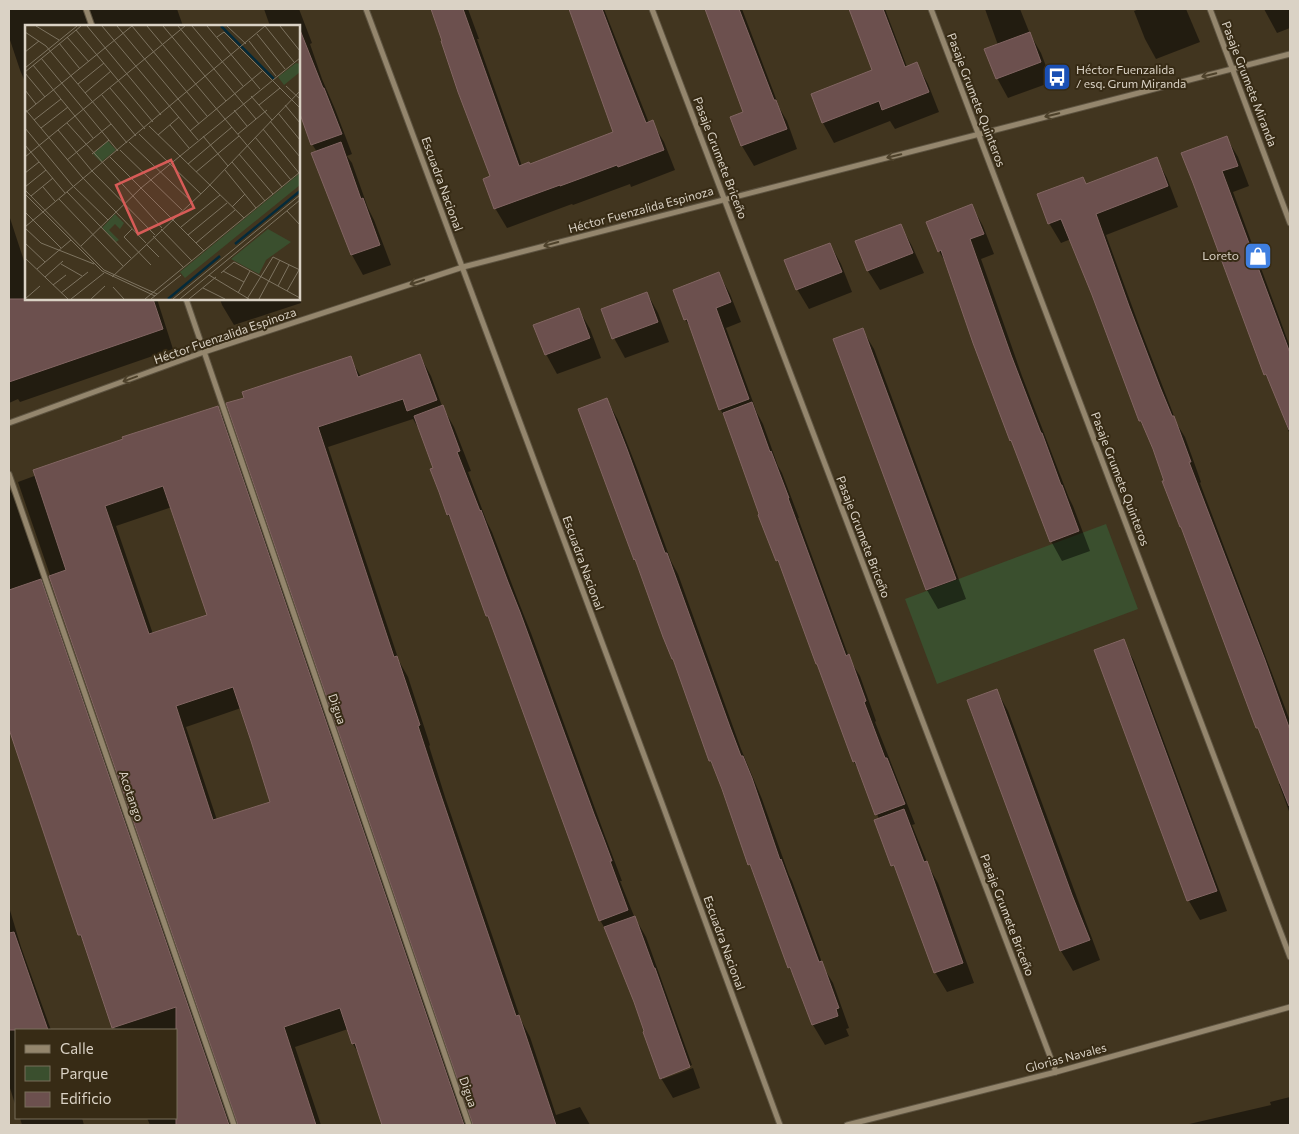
<svg xmlns="http://www.w3.org/2000/svg" width="1299" height="1134" viewBox="0 0 1299 1134" font-family="Commissioner,sans-serif">
<rect width="100%" height="100%" fill="#41351f"/>
<path fill="#3a4f2e" d="M1106,524L1138,609L937,684L905,599Z"/>
<g fill="#0007" fill-rule="evenodd">
<path d="M9,9H177L183,26H97L98,24L94,26H26V84L20,70L9,37Z"/>
<path d="M264,9H299L312,43L310,44L322,79L335,109L352,154L347,156L352,163L368,208L374,220L391,265L363,275L352,255L317,152L312,144L299,108V26H270Z"/>
<path d="M432,9H468L479,39H477L522,166L530,165L615,133L569,9H604L649,123L652,122L664,142L675,170L631,187L630,184L573,205L572,204L507,228L495,208L492,177Z"/>
<path d="M706,9H742L780,109L787,121L797,149L754,166L742,146L731,117L745,112Z"/>
<path d="M850,9H885L907,67L917,64L928,84L939,112L895,129L890,121L834,143L823,123L812,94L874,70Z"/>
<path d="M985,9H1020L1030,34L1041,53L1052,82L1008,98L997,78L998,45Z"/>
<path d="M1139,9H1186L1200,42L1156,59L1145,39L1134,11Z"/>
<path d="M1264,9H1290V28L1277,33Z"/>
<path d="M1226,137L1238,157L1249,186L1233,192L1290,347V435L1273,387L1265,374L1183,154Z"/>
<path d="M1156,158L1167,178L1178,207L1106,235L1140,328L1171,408L1177,424L1185,437L1201,482L1200,483L1290,721V814L1279,784H1281L1261,734L1258,728L1149,436L1140,421L1093,294L1071,239L1061,243L1049,223L1086,185Z"/>
<path d="M972,206L983,226L994,254L981,259L1022,376L1069,498L1073,506L1090,551L1062,561L1051,541L1015,448L1011,440L974,342L948,267L939,251Z"/>
<path d="M9,215L26,267V299H36L40,310L76,299H157L173,349L20,402L18,399L9,403Z"/>
<path d="M901,226L912,246L924,273L880,290L868,271L857,242Z"/>
<path d="M830,244L841,264L852,292L809,309L797,289Z"/>
<path d="M719,274L730,294L741,322L726,328L757,413L763,424L778,466L782,473L799,518H798L850,660L860,676L876,721L875,722L915,824L912,825L929,867L938,883L974,983L947,992L935,972L900,878L893,865L879,819L862,776L854,762L821,671L783,572L777,560L727,420L720,409L693,332L685,319Z"/>
<path d="M647,293L658,313L669,342L625,358L614,338Z"/>
<path d="M299,297L301,303L234,325L222,305L220,299H299Z"/>
<path d="M579,310L590,329L601,358L557,374L546,354Z"/>
<path d="M862,329L874,349L966,599L938,609L927,590Z"/>
<path d="M420,356L431,376L442,406L454,427L471,471L468,472L487,522L492,532L519,603L531,633L605,836L622,881H620L634,916L646,937L692,1065L663,1076V1079L693,1068L700,1088L673,1098L661,1078L635,1001L611,939L600,920L491,623L487,616L455,526L448,515L432,470L434,469L420,431L413,419L328,447L399,661L408,677L430,745L429,746L446,800L521,1020L530,1037L556,1115L580,1107L590,1125H510L509,1120L491,1125H479L469,1109L228,404L350,358L361,377Z"/>
<path d="M607,400L618,420L638,471L671,561L678,574L741,749L762,799L789,875L792,881L824,968L833,983L849,1028L846,1029L849,1036L825,1045L813,1025L796,980L789,967L733,820L716,771L710,761L676,665L673,659L579,410Z"/>
<path d="M218,408L229,428L468,1125H383L362,1059L353,1044L348,1029L295,1047L321,1125H239L18,482ZM172,507L208,616L153,634L116,526ZM241,708L271,802L217,820L186,727Z"/>
<path d="M9,488L19,505L233,1125H150L147,1118H176V1030H115L87,947L79,934L9,725Z"/>
<path d="M1123,641L1134,661L1227,911L1200,920L1189,901L1096,651Z"/>
<path d="M997,691L1008,711L1100,960L1073,971L1061,951L968,701Z"/>
<path d="M9,907L21,947L51,1030H16V1107L9,1085Z"/>
<path d="M1290,1097V1125H1185L1271,1105L1270,1102Z"/>
<path d="M20,1118H82L84,1125H22Z"/>
</g>
<g fill="#6c504e" stroke="#826562" fill-rule="evenodd">
<path d="M431,9H463L519,166L529,162L530,164L613,132L569,9H602L620,57L646,123L653,120L664,150L618,167L617,165L560,186V185L494,209L483,179L490,176L458,92L441,41H442Z"/>
<path d="M705,9H739L774,100H776L787,129L741,146L730,117L743,112Z"/>
<path d="M849,9H883L905,67L917,62L929,92L882,110L879,101L822,123L811,94L872,70Z"/>
<path d="M300,30L323,88H324L342,134L311,145L299,111V31Z"/>
<path d="M1030,32L1041,62L996,79L984,49Z"/>
<path d="M1227,136L1238,166L1222,171L1290,353V430H1289L1266,374L1264,375L1193,183L1181,153Z"/>
<path d="M341,142L361,199L363,198L380,245L351,255L311,153Z"/>
<path d="M1157,157L1168,186L1096,214L1129,306L1160,387L1172,416H1174L1191,462H1189L1265,660L1290,730V806H1289L1258,728H1256L1181,527H1180L1162,481H1164L1153,449L1141,421H1139L1092,295L1061,219L1048,224L1037,194L1083,177L1086,184Z"/>
<path d="M972,204L984,234L970,239L1011,355L1041,433H1042L1061,485H1062L1079,531L1050,542L1011,440L1010,441L973,343L941,250L938,252L926,222Z"/>
<path d="M901,224L913,253L867,271L855,241Z"/>
<path d="M830,243L842,272L796,290L784,260Z"/>
<path d="M719,272L731,302L716,308L749,399L719,410L687,319L684,320L673,290Z"/>
<path d="M647,292L658,322L612,339L601,309Z"/>
<path d="M9,299H153L163,329L9,382Z"/>
<path d="M579,308L590,338L545,355L533,325Z"/>
<path d="M863,328L956,579L926,590L833,339Z"/>
<path d="M420,354L437,400L407,411L403,399L318,427L394,657L397,656L420,725L418,726L435,778L516,1016L519,1015L556,1125H473L226,403L244,398L242,392L351,356L358,377Z"/>
<path d="M607,398L627,449L665,553H667L730,727L741,756H743L752,778L780,860L781,859L819,962L822,961L839,1008L836,1009L838,1016L812,1025L790,967L788,968L750,864L748,865L722,789L711,761H709L673,659H672L663,637L635,559L634,560L578,409Z"/>
<path d="M752,402L770,452L771,451L789,498H788L846,656L849,654L866,701L864,702L885,758H887L905,804L875,815L855,761L853,762L817,664H816L778,560L776,561L758,515L759,514L723,413Z"/>
<path d="M443,405L460,451L457,452L480,511L481,510L508,582L520,612L594,814L603,837L612,861H610L628,910L599,921L499,646L488,616H486L449,514L447,515L439,492L430,469L433,468L414,416Z"/>
<path d="M218,406L464,1125H382L355,1043L352,1044L340,1008L284,1027L316,1125H238L49,576L66,570L33,470L123,439L122,437ZM163,486L207,615L149,634L105,506ZM233,687L251,741L270,802L213,820L176,706Z"/>
<path d="M41,579L229,1125H176V1007L112,1028L81,935H78L9,729V590Z"/>
<path d="M1124,639L1217,891L1187,901L1094,650Z"/>
<path d="M997,689L1072,895L1090,940L1060,951L967,700Z"/>
<path d="M904,809L924,862L927,861L963,963L934,973L894,865L891,866L874,820Z"/>
<path d="M635,916L654,968H655L690,1067L660,1079L643,1032L644,1031L634,1002L604,927Z"/>
<path d="M14,932L48,1030H9V933Z"/>
</g>
<g fill="none" stroke-linecap="round" stroke-linejoin="round">
<g stroke="#5d5340" stroke-width="7">
<g id="street">
<path d="M86,9L92,26"/>
<path d="M366,9L663,806L780,1125"/>
<path d="M652,9L1056,1072"/>
<path d="M931,9L1290,957"/>
<path d="M1210,9L1290,223"/>
<path d="M186,299L469,1125"/>
<path d="M9,423L204,352L463,267L1290,54"/>
<path d="M9,474L234,1125"/>
<path d="M847,1125L1056,1072L1290,1007"/>
</g>
</g>
<use href="#street" stroke="#94866d" stroke-width="5"/>
</g>
<defs><path id="oneway-shaft" d="M-6 0H5M1.5-3L5.5 0L1.5 3" fill="none" stroke-width="1.6" stroke-linecap="round" stroke-linejoin="round" transform="scale(1.25)"/></defs>
<g stroke="#4e422b">
<use href="#oneway-shaft" transform="translate(1209 75) rotate(166)"/>
<use href="#oneway-shaft" transform="translate(1052 115) rotate(166)"/>
<use href="#oneway-shaft" transform="translate(894 156) rotate(166)"/>
<use href="#oneway-shaft" transform="translate(551 244) rotate(165)"/>
<use href="#oneway-shaft" transform="translate(417 282) rotate(162)"/>
<use href="#oneway-shaft" transform="translate(130 379) rotate(160)"/>
</g>
<defs>
<g id="bus-square" transform="scale(1.4375)"><rect x="-9" y="-9" width="18" height="18" rx="4" fill="#1a4fb4" stroke="#372b15"/><path d="M-5-6H5V4H4V6H2V4H-2V6H-4V4H-5ZM-3.5-4V0h7V-4ZM-3.5 1.2v1.5H-2V1.2ZM2 1.2v1.5H3.5V1.2Z" fill="#fff"/></g>
<g id="shop-square" transform="scale(1.4375)"><rect x="-9" y="-9" width="18" height="18" rx="4" fill="#3f7fe0" stroke="#372b15"/><path d="M-5-2.5h2.3a2.7 3.5 0 0 1 5.4 0H5L5.5 6h-11ZM-1.5-2.5h3a1.5 2.3 0 0 0-3 0Z" fill="#fff"/></g>
</defs>
<g fill-rule="evenodd">
<use href="#bus-square" x="1057" y="77"/>
<use href="#shop-square" x="1258" y="256"/>
</g>
<g text-anchor="middle" stroke-width="4" stroke-linejoin="round" paint-order="stroke">
<g font-size="12" fill="#dad2c5" stroke="#372b15" text-anchor="start">
<text x="1076" y="74">Héctor Fuenzalida<tspan x="1076" dy="14">/ esq. Grum Miranda</tspan></text>
<text x="1239" y="260" text-anchor="end">Loreto</text>
</g>
<g font-size="12" fill="#dad2c5" stroke="#372b15">
<text transform="translate(1249 84) rotate(69)" y="4">Pasaje Grumete Miranda</text>
<text transform="translate(976 100) rotate(69)" y="4">Pasaje Grumete Quinteros</text>
<text transform="translate(720 158) rotate(69)" y="4">Pasaje Grumete Briceño</text>
<text transform="translate(442 184) rotate(70)" y="4">Escuadra Nacional</text>
<text transform="translate(641 210) rotate(-15)" y="4">Héctor Fuenzalida Espinoza</text>
<text transform="translate(225 336) rotate(-19)" y="4">Héctor Fuenzalida Espinoza</text>
<text transform="translate(1120 479) rotate(69)" y="4">Pasaje Grumete Quinteros</text>
<text transform="translate(863 537) rotate(69)" y="4">Pasaje Grumete Briceño</text>
<text transform="translate(583 563) rotate(70)" y="4">Escuadra Nacional</text>
<text transform="translate(337 709) rotate(71)" y="4">Digua</text>
<text transform="translate(131 796) rotate(71)" y="4">Acotango</text>
<text transform="translate(1007 915) rotate(69)" y="4">Pasaje Grumete Briceño</text>
<text transform="translate(724 943) rotate(70)" y="4">Escuadra Nacional</text>
<text transform="translate(1066 1058) rotate(-15)" y="4">Glorias Navales</text>
<text transform="translate(468 1092) rotate(71)" y="4">Digua</text>
</g>
</g>
<g transform="translate(25 25)">
<rect width="275" height="275" fill="#41351f"/>
<path d="M271,38L275,39V47L259,60L253,52ZM83,116L91,125L76,137L68,129ZM275,148V160L160,253L155,247ZM90,189L99,198L95,204L90,199L84,205L94,215L91,217L77,203ZM243,204L266,217L241,235L234,249L206,234Z" fill="#3a4f2e"/>
<path fill="none" stroke="#042a3a" stroke-width="2.5" d="M196,1L249,54M210,219L275,166M143,274L195,231"/>
<path fill="none" stroke="#7e7461" stroke-width="1" d="M11,1L34,15M62,1L136,90M77,1L173,115M92,1L174,99M107,1L182,91M122,1L257,162M138,1L201,76M153,1L231,94M167,1L218,61M182,1L235,64M202,1L221,19M240,1L269,37M255,1L275,26M51,5L128,97M0,7L21,21L102,118M232,9L260,44M42,12L64,37M192,12L199,7L275,83M224,16L251,51M34,18L55,44M0,27L14,16M16,33L93,126M8,40L68,113M0,43L52,1M0,47L56,1M0,48L20,72M53,59L79,38M261,61L275,74M85,63L120,104M0,65L11,79M60,68L86,46M77,70L111,111M226,71L247,95M234,80L255,63M260,80L275,98M0,84L57,152L121,218M209,85L222,101M0,88L107,1M253,88L275,115M9,95L36,74M245,96L275,132M42,98L137,203M145,100L164,123M124,101L219,193M0,103L47,160L83,195M16,103L43,82M238,104L274,148M33,105L67,146L130,210M165,106L237,46M114,109L176,169M213,109L242,85M133,110L154,92M178,111L203,141M230,112L266,155M104,117L167,177M0,120L40,168M95,125L157,185M67,129L84,115M214,129L248,169M0,132L160,1M85,132L179,226M42,135L86,99M207,137L240,176M163,139L207,102M200,145L231,183M171,147L214,111M0,148L14,137M0,162L21,145M18,162L30,176M0,165L79,245L132,269M42,167L106,233M0,169L77,246L130,271M6,171L28,153M34,174L98,241M207,182L220,169M262,186L275,200M0,187L36,223M0,202L240,1M156,202L195,170M0,203L16,218L69,239M107,204L99,212L126,240M136,204L167,236M163,210L202,178M128,211L159,243M0,218L20,237M171,218L210,185M121,219L134,232M56,221L116,163L275,33M0,233L43,274M36,239L57,251M12,244L46,215M198,246L219,257M196,248L209,237L275,273M184,250L224,274M20,252L38,236M87,252L180,165L275,66M28,260L41,250M253,261L264,240M88,262L99,274M178,263L200,274M262,266L274,245M36,268L63,247M213,268L225,246M0,274L15,261M46,274L79,248M66,274L80,261M120,274L275,147M126,274L156,250M148,274L275,170M155,274L275,175M164,274L191,252M222,274L248,232L275,245M234,274L255,235"/>
<path fill="#d75b57" fill-opacity="0.15" stroke="#d75b57" stroke-width="2.5" d="M146,135L169,183L113,209L91,160Z"/>
<rect width="275" height="275" fill="none" stroke="#dad2c5" stroke-width="2.5"/>
</g>
<rect width="1299" height="1134" fill="none" stroke="#dad2c5" stroke-width="20"/>
<rect x="15" y="1029" width="162" height="90" fill="#372b15" stroke="#786e5b"/>
<rect x="25" y="1045" width="25" height="8" fill="#94866d" stroke="#786e5b"/>
<text x="60" y="1054" font-size="15" fill="#dad2c5">Calle</text>
<rect x="25" y="1066" width="25" height="15" fill="#3a4f2e" stroke="#786e5b"/>
<text x="60" y="1079" font-size="15" fill="#dad2c5">Parque</text>
<rect x="25" y="1092" width="25" height="15" fill="#6c504e" stroke="#786e5b"/>
<text x="60" y="1104" font-size="15" fill="#dad2c5">Edificio</text>
</svg>
